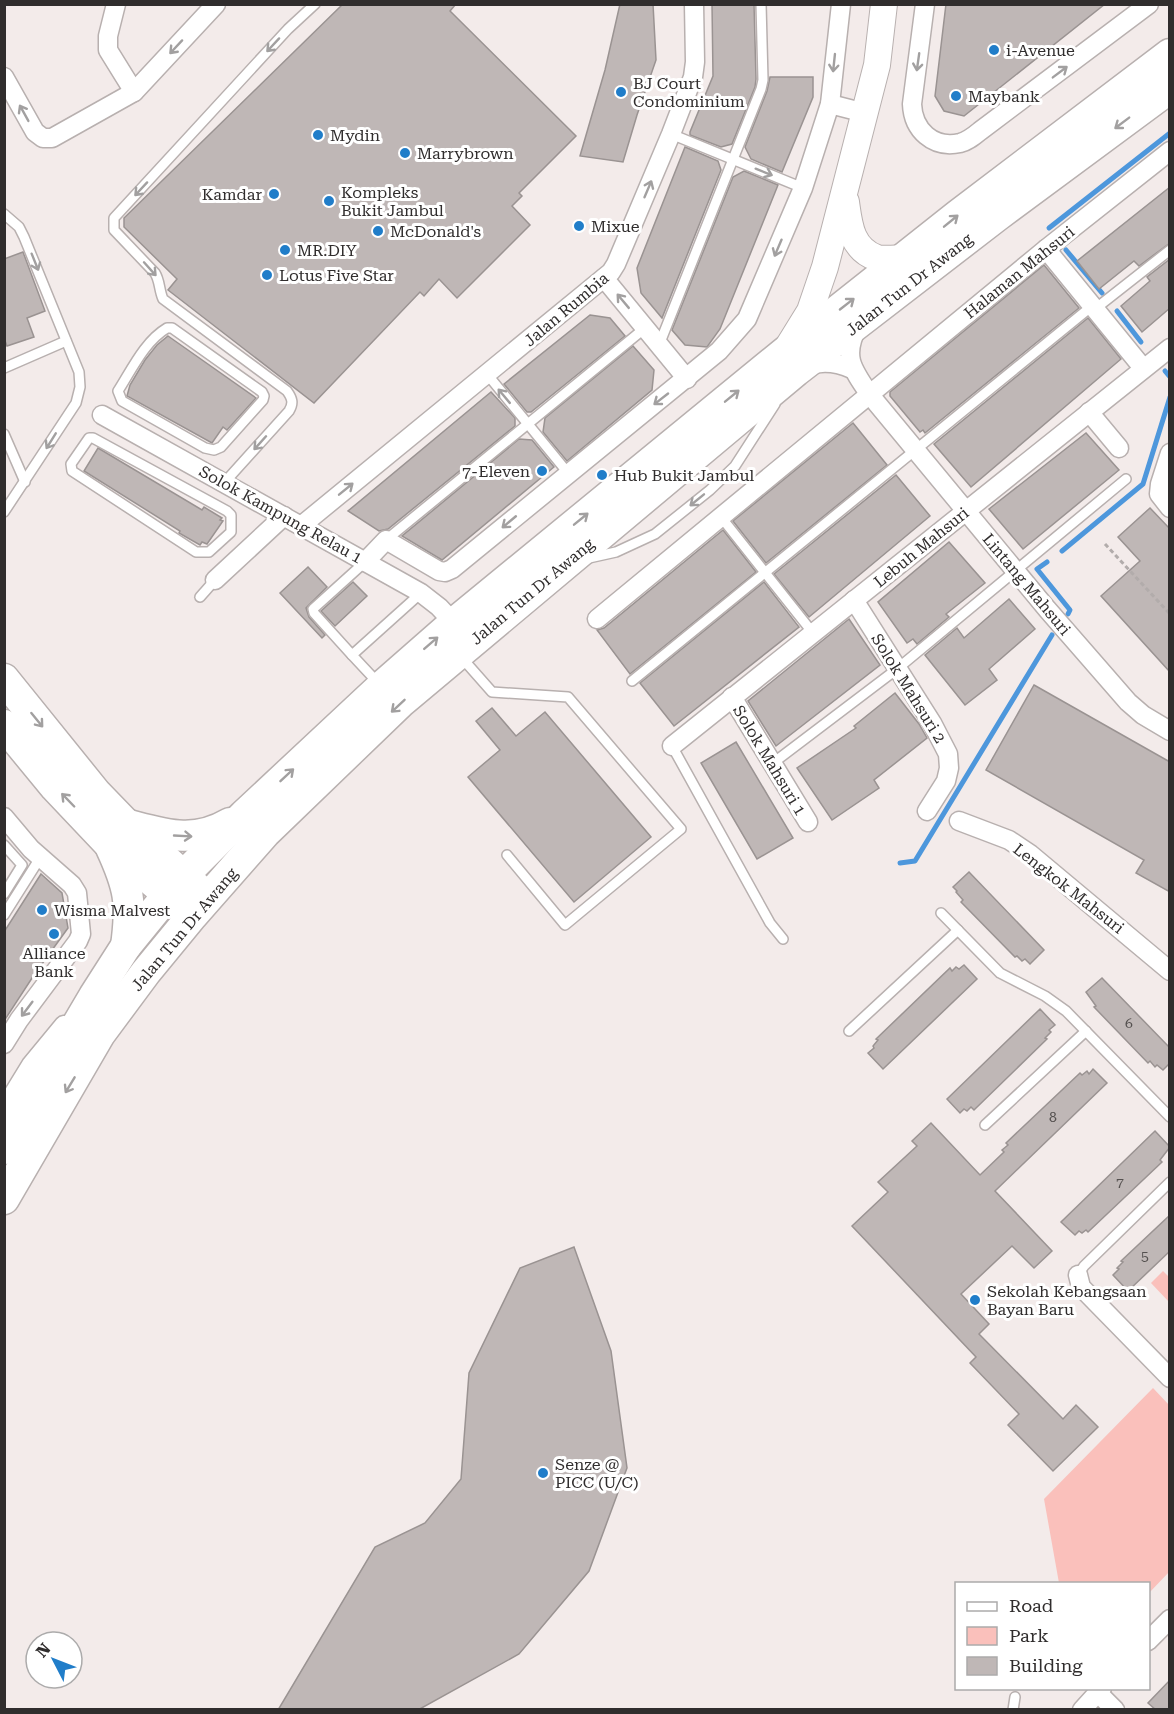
<svg xmlns="http://www.w3.org/2000/svg" width="1174" height="1714" viewBox="0 0 1174 1714" font-family="'Roboto Serif',serif">
<rect width="100%" height="100%" fill="#f3ebea"/>
<g fill="#fac0bb">
<path d="M1163,1271L1169,1277V1302L1151,1283Z"/>
<path d="M1153,1388L1169,1405V1572L1149,1593L1148,1584L1059,1583L1044,1499Z"/>
</g>
<g fill="none" stroke-linecap="round" stroke-linejoin="round">
<g stroke="#4d97dc" stroke-width="5">
<path d="M1049,228L1170,133"/>
<path d="M1066,250L1102,293"/>
<path d="M1117,311L1141,342"/>
<path d="M1165,371L1170,377"/>
<path d="M1062,551L1143,484L1170,397"/>
<path d="M1047,562L1037,569L1070,610L1068,614"/>
<path d="M900,863L915,861L1052,635"/>
</g>
</g>
<g fill="#bfb7b6" stroke="#9a9392" stroke-width="1.5">
<path d="M343,4H456L450,11L576,136L519,193L522,196L512,206L530,225L457,298L439,279L424,296L420,292L314,403L168,290L177,279L124,227V218Z"/>
<path d="M620,4H653L656,60L637,115L623,162L580,156L605,70Z"/>
<path d="M712,4H754L756,79L755,87L732,144L721,147L690,135V132L713,76Z"/>
<path d="M946,4H1105L964,116L944,111L935,96Z"/>
<path d="M770,77H813V97L782,172L751,159L745,147L767,91Z"/>
<path d="M685,147L718,161L721,170L662,318L641,293L637,268Z"/>
<path d="M744,171L778,185L720,329L707,347L685,345L672,330L733,177Z"/>
<path d="M1170,187V243L1139,266L1134,261L1099,289L1077,261Z"/>
<path d="M23,252L45,311L27,318L34,337L7,346L4,338V259Z"/>
<path d="M1170,259V308L1142,332L1121,306L1150,281L1147,277Z"/>
<path d="M1044,265L1079,308L925,433L923,430L920,432L890,396V392Z"/>
<path d="M590,315L610,318L625,336L531,412H527L504,384Z"/>
<path d="M1088,318L1121,359L971,487L934,444Z"/>
<path d="M168,336L256,398L227,430L223,427L212,443L127,396L130,385L145,360L157,345Z"/>
<path d="M633,346L654,370L652,390L567,461L543,432L545,418Z"/>
<path d="M491,392L515,418V426L388,529L379,531L348,511Z"/>
<path d="M853,423L887,465L766,563L733,521Z"/>
<path d="M1086,433L1119,470L1023,549L989,509Z"/>
<path d="M519,439L532,440L554,467L442,560L402,536Z"/>
<path d="M98,448L202,510L204,507L222,518L220,520L223,521L207,544L202,542L200,545L179,533L180,531L84,471Z"/>
<path d="M896,475L930,516L809,617L774,574Z"/>
<path d="M1150,508L1170,529V672L1101,596L1140,561L1118,537Z"/>
<path d="M723,530L756,572L630,674L597,630L604,628Z"/>
<path d="M949,542L985,583L946,614L949,617L917,644L913,639L907,643L878,602Z"/>
<path d="M308,567L327,587L306,608L309,617L325,635L322,638L280,593Z"/>
<path d="M353,582L367,596L335,626L321,611Z"/>
<path d="M764,582L799,627L674,726L640,683Z"/>
<path d="M1009,599L1035,629L989,669L997,680L965,705L925,655L957,628L964,638Z"/>
<path d="M849,619L880,665L776,746L748,701Z"/>
<path d="M1034,685L1170,762V892L1136,873L1144,860L986,770Z"/>
<path d="M895,693L919,724L927,738L874,780L879,788L832,820L797,768L856,728L854,726Z"/>
<path d="M492,708L516,736L545,712L651,837L574,902L468,777L500,750L476,721Z"/>
<path d="M736,742L793,838L757,859L701,763Z"/>
<path d="M969,872L1044,950L1030,964L1025,959L1022,961L1017,956L1015,957L961,902L963,900L956,892L957,891L953,887Z"/>
<path d="M41,874L62,893L68,928L34,975L4,1021V932Z"/>
<path d="M964,965L977,979L883,1069L868,1053L874,1048L873,1046L878,1040L876,1039L950,968L952,971L956,967L959,969Z"/>
<path d="M1102,978L1170,1048V1063L1163,1070L1157,1065L1155,1067L1150,1061L1148,1063L1094,1007L1096,1006L1086,992Z"/>
<path d="M1040,1009L1055,1025L1049,1030L1051,1032L1045,1038L1047,1039L974,1110L971,1107L967,1111L964,1109L960,1113L947,1099Z"/>
<path d="M1093,1069L1107,1083L995,1191L1052,1251L1034,1268L1012,1246L961,1294L989,1324L979,1334L1063,1419L1076,1405L1098,1427L1053,1471L1008,1425L1019,1414L970,1363L976,1357L852,1226L888,1192L878,1182L917,1146L912,1141L931,1123L980,1175L1004,1152L1002,1150L1008,1145L1006,1143L1080,1073L1082,1075L1087,1071L1089,1074Z"/>
<path d="M1155,1131L1170,1147L1160,1160L1162,1162L1088,1232L1086,1230L1082,1233L1079,1231L1075,1235L1061,1222Z"/>
<path d="M1170,1215V1251L1128,1291L1113,1275L1119,1269L1117,1268L1123,1262L1121,1261Z"/>
<path d="M574,1247L611,1351L627,1468L589,1571L519,1654L418,1710H278L375,1547L425,1523L461,1479L469,1373L520,1268Z"/>
<path d="M1170,1680V1710H1156L1148,1703Z"/>
</g>
<g fill="none" stroke-linecap="round" stroke-linejoin="round">
<g stroke="#b8b0af" stroke-width="12">
<g id="lane">
<path d="M671,134L803,188"/>
<path d="M4,214L19,227L24,237L79,372L80,387L76,403L4,512"/>
<path d="M1095,309L1170,250"/>
<path d="M167,328H172L262,392L264,396L263,400L221,447L214,450L205,448L122,401L118,391C132,369 145,341 167,328Z"/>
<path d="M659,345L761,89L763,80L761,4"/>
<path d="M4,368L66,341"/>
<path d="M487,374L568,473"/>
<path d="M4,434L25,482"/>
<path d="M89,438H93L227,511L231,515V532L209,552H196L72,471L71,464Z"/>
<path d="M224,483L289,411C294,403 292,398 287,391L163,299C159,290 160,281 155,273L114,230V218L288,29L315,4"/>
<path d="M721,517L813,633"/>
<path d="M386,540L645,328"/>
<path d="M589,558L616,552L655,534L710,490L735,466L775,404"/>
<path d="M200,597L215,580"/>
<path d="M352,655L314,613L313,609L365,562"/>
<path d="M462,658L492,692L568,697L681,829L565,925L507,855"/>
<path d="M632,681L1092,306"/>
<path d="M380,685L352,655L421,593"/>
<path d="M672,746L770,923L783,939"/>
<path d="M773,763L897,669L1126,479"/>
<path d="M4,845L22,865L4,894"/>
<path d="M941,913L1000,973L1045,996L1066,1011L1170,1117"/>
<path d="M4,915L40,858"/>
<path d="M849,1031L958,930"/>
<path d="M985,1125L1086,1031"/>
<path d="M1078,1275L1084,1266L1170,1182"/>
<path d="M1013,1710L1015,1697"/>
</g>
</g>
<g stroke="#b8b0af" stroke-width="21">
<g id="street">
<path d="M116,4L108,36V50L134,92"/>
<path d="M925,4L912,104C913,130 933,149 960,143C968,141 974,136 980,131L1149,4"/>
<path d="M4,77L35,132L43,138H52L134,92L216,4"/>
<path d="M830,104L865,113"/>
<path d="M1046,249L1143,368"/>
<path d="M604,278L687,379"/>
<path d="M858,326C842,356 852,369 870,395L1047,609L1128,702L1143,715L1170,731"/>
<path d="M808,366C823,360 838,363 852,369"/>
<path d="M1089,412L1119,448"/>
<path d="M102,415L421,593L439,607L454,623"/>
<path d="M1170,453L1160,484L1159,494L1170,508"/>
<path d="M301,526L611,272L616,264L671,134L693,77L695,62L694,4"/>
<path d="M365,562L386,540L439,571L445,572L452,569L719,351L747,319L803,188L830,104L841,4"/>
<path d="M215,580L284,516"/>
<path d="M854,600L932,723L948,754L949,768L946,781L927,811"/>
<path d="M597,619L1046,249L1170,151"/>
<path d="M732,697L808,822"/>
<path d="M672,746L1170,348"/>
<path d="M4,817L31,849L72,885L77,893L81,934L78,941L19,1020L4,1044"/>
<path d="M959,821L1009,840L1030,854L1170,971"/>
<path d="M4,1109L31,1065L64,1025"/>
<path d="M1078,1275L1081,1287L1170,1378"/>
<path d="M1148,1641L1170,1619"/>
<path d="M1098,1693L1115,1710"/>
<path d="M1082,1710L1102,1688"/>
</g>
</g>
<g stroke="#b8b0af" stroke-width="28">
<g id="secondary">
<path d="M846,202C849,224 851,249 877,258C885,260 897,258 906,258"/>
<path d="M789,345L810,311L825,267L877,65L884,4"/>
</g>
</g>
<g stroke="#b8b0af" stroke-width="33">
<g id="primary">
<path d="M4,679L96,793L126,824L197,888"/>
<path d="M4,725L55,787L108,843L182,907"/>
<path d="M129,825C167,835 194,844 230,823"/>
<path d="M111,848C129,887 132,903 126,946"/>
<path d="M4,1149L94,996L126,946L183,876L244,815L381,687L454,623L785,352L958,215L1170,54"/>
<path d="M4,1199L100,1034L146,972L192,916L265,833L401,702L796,371L997,216L1170,88"/>
</g>
</g>
<path stroke="#b2acab" stroke-width="3" stroke-dasharray="4.5 3" stroke-linecap="butt" d="M1105,544L1170,614"/>
<use href="#lane" stroke="#fff" stroke-width="9"/>
<use href="#street" stroke="#fff" stroke-width="18"/>
<use href="#secondary" stroke="#fff" stroke-width="26"/>
<use href="#primary" stroke="#fff" stroke-width="30"/>
</g>
<defs><path id="oneway-shaft" d="M-6 0H5M1.5-3L5.5 0L1.5 3" fill="none" stroke-width="1.6" stroke-linecap="round" stroke-linejoin="round" transform="scale(1.5)"/></defs>
<g stroke="#a2a0a0">
<use href="#oneway-shaft" transform="translate(273 45) rotate(133)"/>
<use href="#oneway-shaft" transform="translate(176 47) rotate(133)"/>
<use href="#oneway-shaft" transform="translate(918 62) rotate(98)"/>
<use href="#oneway-shaft" transform="translate(834 63) rotate(96)"/>
<use href="#oneway-shaft" transform="translate(1060 72) rotate(-37)"/>
<use href="#oneway-shaft" transform="translate(24 113) rotate(-119)"/>
<use href="#oneway-shaft" transform="translate(1122 123) rotate(143)"/>
<use href="#oneway-shaft" transform="translate(764 172) rotate(22)"/>
<use href="#oneway-shaft" transform="translate(141 189) rotate(133)"/>
<use href="#oneway-shaft" transform="translate(648 189) rotate(-67)"/>
<use href="#oneway-shaft" transform="translate(951 221) rotate(-39)"/>
<use href="#oneway-shaft" transform="translate(778 248) rotate(113)"/>
<use href="#oneway-shaft" transform="translate(35 262) rotate(68)"/>
<use href="#oneway-shaft" transform="translate(150 269) rotate(48)"/>
<use href="#oneway-shaft" transform="translate(623 301) rotate(-130)"/>
<use href="#oneway-shaft" transform="translate(847 304) rotate(-38)"/>
<use href="#oneway-shaft" transform="translate(504 396) rotate(-130)"/>
<use href="#oneway-shaft" transform="translate(732 396) rotate(-39)"/>
<use href="#oneway-shaft" transform="translate(661 399) rotate(142)"/>
<use href="#oneway-shaft" transform="translate(51 441) rotate(122)"/>
<use href="#oneway-shaft" transform="translate(260 443) rotate(132)"/>
<use href="#oneway-shaft" transform="translate(346 489) rotate(-39)"/>
<use href="#oneway-shaft" transform="translate(697 500) rotate(141)"/>
<use href="#oneway-shaft" transform="translate(581 519) rotate(-39)"/>
<use href="#oneway-shaft" transform="translate(509 522) rotate(140)"/>
<use href="#oneway-shaft" transform="translate(431 643) rotate(-41)"/>
<use href="#oneway-shaft" transform="translate(398 706) rotate(137)"/>
<use href="#oneway-shaft" transform="translate(37 720) rotate(51)"/>
<use href="#oneway-shaft" transform="translate(287 775) rotate(-43)"/>
<use href="#oneway-shaft" transform="translate(68 800) rotate(-134)"/>
<use href="#oneway-shaft" transform="translate(183 836) rotate(3)"/>
<use href="#oneway-shaft" transform="translate(27 1009) rotate(127)"/>
<use href="#oneway-shaft" transform="translate(70 1085) rotate(121)"/>
</g>
<g fill="#207dc9" stroke="#fff" stroke-width="2">
<circle cx="994" cy="50" r="6"/>
<circle cx="621" cy="92" r="6"/>
<circle cx="956" cy="96" r="6"/>
<circle cx="318" cy="135" r="6"/>
<circle cx="405" cy="153" r="6"/>
<circle cx="274" cy="194" r="6"/>
<circle cx="329" cy="201" r="6"/>
<circle cx="579" cy="226" r="6"/>
<circle cx="378" cy="231" r="6"/>
<circle cx="285" cy="250" r="6"/>
<circle cx="267" cy="275" r="6"/>
<circle cx="542" cy="471" r="6"/>
<circle cx="602" cy="475" r="6"/>
<circle cx="42" cy="910" r="6"/>
<circle cx="54" cy="934" r="6"/>
<circle cx="975" cy="1300" r="6"/>
<circle cx="543" cy="1473" r="6"/>
</g>
<g text-anchor="middle" stroke-width="6" stroke-linejoin="round" paint-order="stroke">
<g font-size="14" fill="#54504f">
<text x="1129" y="1028">6</text>
<text x="1053" y="1122">8</text>
<text x="1120" y="1187">7</text>
<text x="1145" y="1261">5</text>
</g>
<g font-size="16" fill="#302d2d" stroke="#fff" text-anchor="start">
<text x="1006" y="56">i-Avenue</text>
<text x="633" y="89">BJ Court<tspan x="633" dy="18">Condominium</tspan></text>
<text x="968" y="102">Maybank</text>
<text x="330" y="141">Mydin</text>
<text x="417" y="159">Marrybrown</text>
<text x="341" y="198">Kompleks<tspan x="341" dy="18">Bukit Jambul</tspan></text>
<text x="262" y="200" text-anchor="end">Kamdar</text>
<text x="591" y="232">Mixue</text>
<text x="390" y="237">McDonald's</text>
<text x="297" y="256">MR.DIY</text>
<text x="279" y="281">Lotus Five Star</text>
<text x="530" y="477" text-anchor="end">7-Eleven</text>
<text x="614" y="481">Hub Bukit Jambul</text>
<text x="54" y="916">Wisma Malvest</text>
<text x="54" y="959" text-anchor="middle">Alliance<tspan x="54" dy="18">Bank</tspan></text>
<text x="987" y="1297">Sekolah Kebangsaan<tspan x="987" dy="18">Bayan Baru</tspan></text>
<text x="555" y="1470">Senze @<tspan x="555" dy="18">PICC (U/C)</tspan></text>
</g>
<g font-size="16" fill="#302d2d" stroke="#fff">
<text transform="translate(1019 272) rotate(-39)" y="6">Halaman Mahsuri</text>
<text transform="translate(909 284) rotate(-38)" y="6">Jalan Tun Dr Awang</text>
<text transform="translate(566 309) rotate(-40)" y="6">Jalan Rumbia</text>
<text transform="translate(281 514) rotate(29)" y="6">Solok Kampung Relau 1</text>
<text transform="translate(921 547) rotate(-39)" y="6">Lebuh Mahsuri</text>
<text transform="translate(1027 584) rotate(50)" y="6">Lintang Mahsuri</text>
<text transform="translate(532 591) rotate(-40)" y="6">Jalan Tun Dr Awang</text>
<text transform="translate(909 688) rotate(58)" y="6">Solok Mahsuri 2</text>
<text transform="translate(770 760) rotate(59)" y="6">Solok Mahsuri 1</text>
<text transform="translate(1069 888) rotate(38)" y="6">Lengkok Mahsuri</text>
<text transform="translate(184 929) rotate(-50)" y="6">Jalan Tun Dr Awang</text>
</g>
</g>
<rect width="1174" height="1714" fill="none" stroke="#302d2d" stroke-width="12"/>
<rect x="955" y="1582" width="195" height="108" fill="#ffffff" stroke="#acabab" stroke-width="1.5"/>
<rect x="967" y="1602" width="30" height="9" fill="#ffffff" stroke="#acabab" stroke-width="1.5"/>
<text x="1009" y="1612" font-size="18" fill="#302d2d">Road</text>
<rect x="967" y="1627" width="30" height="18" fill="#fac0bb" stroke="#acabab" stroke-width="1.5"/>
<text x="1009" y="1642" font-size="18" fill="#302d2d">Park</text>
<rect x="967" y="1657" width="30" height="18" fill="#bfb7b6" stroke="#acabab" stroke-width="1.5"/>
<text x="1009" y="1672" font-size="18" fill="#302d2d">Building</text>
<g transform="translate(54 1660) rotate(312)"><circle r="28" fill="#ffffff" stroke="#acabab" stroke-width="1.5"/>
<path d="M0-4.5L10 22L0 15L-10 22Z" fill="#207dc9"/>
<text y="-9" font-size="16" font-weight="bold" text-anchor="middle" fill="#302d2d">N</text>
</g>
</svg>
